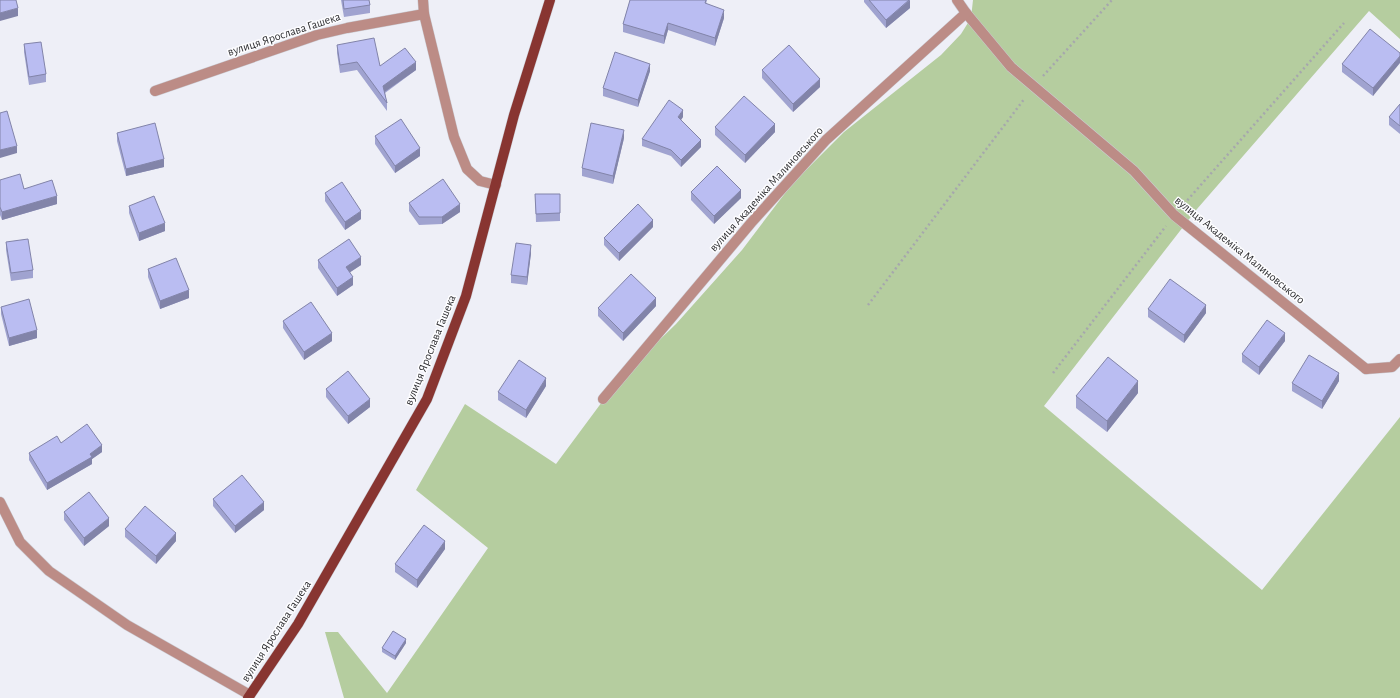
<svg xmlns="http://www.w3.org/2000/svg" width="1400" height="698" viewBox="0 0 1400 698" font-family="'Alegreya Sans',sans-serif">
<rect width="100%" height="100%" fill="#eeeff7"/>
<path fill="#b5cd9f" d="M973,0H1400V39L1369,11L1197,209L1044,406L1262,590L1400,417V698H344L325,632H338L387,693L488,548L416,490L465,404L556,464L619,379L676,324L742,250L792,184L844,132L941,55L961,34L971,18Z"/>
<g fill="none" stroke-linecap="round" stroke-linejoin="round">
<g stroke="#cbccd3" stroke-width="11">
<path id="lane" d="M1366,369L1392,367L1400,359"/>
</g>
<g stroke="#cbccd3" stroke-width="11">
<g id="street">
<path d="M423,0L424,14L454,137L467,169L480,181L496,185"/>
<path d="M966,13L1011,67L1134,171L1174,215L1366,369"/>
<path d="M155,91L317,35L347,28L424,14"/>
<path d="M603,399L751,223L826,140L966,13L957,0"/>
<path d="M0,502L20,542L49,571L127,625L250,695"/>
</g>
</g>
<g stroke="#cbccd3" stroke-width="11">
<path id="primary" d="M248,698L298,624L427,399L466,296L514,115L550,0"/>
</g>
<g stroke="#a6a7ad" stroke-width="2.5" stroke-dasharray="2 3" stroke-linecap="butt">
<path d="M1043,76L1112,0"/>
<path d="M1184,204L1344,23"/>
<path d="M868,305L1025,98"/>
<path d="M1053,373L1166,226"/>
</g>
<use href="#lane" stroke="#bc8c86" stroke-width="10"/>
<use href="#street" stroke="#bc8c86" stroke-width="10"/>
<use href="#primary" stroke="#883531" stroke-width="10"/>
</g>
<g fill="#a0a3d0">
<path d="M341,0H369L370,5V13L344,17Z"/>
<path d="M630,0H707L706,4L724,18L715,46L668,30L664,44L623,32V24Z"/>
<path d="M864,0H910V8L886,28L864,2Z"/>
<path d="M24,44L46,74V82L29,85L24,52Z"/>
<path d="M337,45L380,66L416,70L385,93L387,103V111L357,70L340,73L337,53Z"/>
<path d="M1400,53L1373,96L1342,72V64Z"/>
<path d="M762,70L820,87L793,112L762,78Z"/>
<path d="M650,71L638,107L603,96V88Z"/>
<path d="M1400,104V134L1389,125V117Z"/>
<path d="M683,117L681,120L701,147L681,167L671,156L642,146V139Z"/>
<path d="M715,127L775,132L745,163L715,135Z"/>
<path d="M117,133L164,167L126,176L117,141Z"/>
<path d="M375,136L420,156L395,173L375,144Z"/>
<path d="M624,138L613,184L582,176V168Z"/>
<path d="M0,180L24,189L57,204L2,220L0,215Z"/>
<path d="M691,192L741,198L714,224L691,200Z"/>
<path d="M325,193L361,219L345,230L325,201Z"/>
<path d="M535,194H560V221L536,222Z"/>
<path d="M409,203L460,212L442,224L419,225L409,211Z"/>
<path d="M129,206L165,231L139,241L129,213Z"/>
<path d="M653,227L619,261L604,245V238Z"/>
<path d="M6,242L33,270V278L11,281L6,250Z"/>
<path d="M531,253L527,285L511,283V275Z"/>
<path d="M318,260L361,265L350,272L353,285L337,296L318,268Z"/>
<path d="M148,269L189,298L160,309L148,277Z"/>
<path d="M656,306L623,341L598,316V308Z"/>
<path d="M1,307L37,338L9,346L1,314Z"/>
<path d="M1148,309L1206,313L1184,343L1148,317Z"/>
<path d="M283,321L332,341L304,360L283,328Z"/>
<path d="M1285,341L1259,375L1242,362V354Z"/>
<path d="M1339,381L1322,409L1292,391V383Z"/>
<path d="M546,386L526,418L498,400V392Z"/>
<path d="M326,389L370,407L348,424L326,397Z"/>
<path d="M1138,393L1107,432L1076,408V396Z"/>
<path d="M61,443L102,452L92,459V464L47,490L29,460V453Z"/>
<path d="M213,499L264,510L235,533L213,506Z"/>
<path d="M64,512L109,526L84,546L64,520Z"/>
<path d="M125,529L176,541L156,564L125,537Z"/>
<path d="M445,549L417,588L395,572V564Z"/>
<path d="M406,643L395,660L382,652V648Z"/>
</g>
<g fill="#8284a9">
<path d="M910,0V8L886,28V20Z"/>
<path d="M18,8V16L0,21V13Z"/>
<path d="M724,10V18L715,46V38Z"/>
<path d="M668,23V30L664,44V36Z"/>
<path d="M1400,56V63L1373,96V88Z"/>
<path d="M416,62V70L383,93V86Z"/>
<path d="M650,64V71L638,107V100Z"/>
<path d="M820,79V87L793,112V104Z"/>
<path d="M683,110V117L678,124V117Z"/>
<path d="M775,124V132L745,163V155Z"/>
<path d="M624,130V138L613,184V176Z"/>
<path d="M701,140V147L681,167V160Z"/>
<path d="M17,146V153L0,158V150Z"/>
<path d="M420,148V156L395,173V166Z"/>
<path d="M164,159V167L126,176V169Z"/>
<path d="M741,190V198L714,224V216Z"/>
<path d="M57,196V204L2,220V212Z"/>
<path d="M460,204V212L442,224V217Z"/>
<path d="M361,211V219L345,230V222Z"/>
<path d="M653,220V227L619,261V253Z"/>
<path d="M165,223V231L139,241V233Z"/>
<path d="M531,245V253L527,285V277Z"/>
<path d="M361,257V265L346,275V267Z"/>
<path d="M353,277V285L337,296V288Z"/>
<path d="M189,290V298L160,309V301Z"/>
<path d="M656,298V306L623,341V333Z"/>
<path d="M1206,305V313L1184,343V335Z"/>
<path d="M37,330V338L9,346V338Z"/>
<path d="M332,333V341L304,360V352Z"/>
<path d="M1285,333V341L1259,375V367Z"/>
<path d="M1339,373V381L1322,409V401Z"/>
<path d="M546,378V386L526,418V410Z"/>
<path d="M1138,381V393L1107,432V421Z"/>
<path d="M370,399V407L348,424V416Z"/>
<path d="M102,445V452L92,459V464L47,490V483L90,454Z"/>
<path d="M264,502V510L235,533V526Z"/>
<path d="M109,518V526L84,546V538Z"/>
<path d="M176,533V541L156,564V556Z"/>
<path d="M445,541V549L417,588V580Z"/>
<path d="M406,639V643L395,660V656Z"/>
</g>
<g fill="#babdf2" stroke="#8284a9">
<path d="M0,0H16L18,8L0,13Z"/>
<path d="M343,0H369L370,5L344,9Z"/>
<path d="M630,0H706L705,3L724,10L715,38L668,23L664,36L623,24Z"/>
<path d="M869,0H909L886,20Z"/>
<path d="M1370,29L1400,53V56L1373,88L1342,64Z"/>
<path d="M374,38L380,66L405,48L416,62L383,86L387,103L357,62L340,65L337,45Z"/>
<path d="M41,42L46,74L29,77L24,44Z"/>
<path d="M789,45L820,79L793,104L762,70Z"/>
<path d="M615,52L650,64L638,100L603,88Z"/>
<path d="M744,96L775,124L745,155L715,127Z"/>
<path d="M669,100L683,110L678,117L701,140L681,160L671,150L642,139Z"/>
<path d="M1400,104V126L1389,117Z"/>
<path d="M7,111L17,146L0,150V113Z"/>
<path d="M401,119L420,148L395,166L375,136Z"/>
<path d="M155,123L164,159L126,169L117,133Z"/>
<path d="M591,123L624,130L613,176L582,168Z"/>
<path d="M717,166L741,190L714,216L691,192Z"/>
<path d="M20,174L24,189L52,180L57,196L2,212L0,207V180Z"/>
<path d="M443,179L460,204L442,217H419L409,203Z"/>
<path d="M342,182L361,211L345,222L325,193Z"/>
<path d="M535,194H560V213L536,214Z"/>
<path d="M154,196L165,223L139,233L129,206Z"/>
<path d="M638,204L653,220L619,253L604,238Z"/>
<path d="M28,239L33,270L11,273L6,242Z"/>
<path d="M349,239L361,257L346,267L353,277L337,288L318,260Z"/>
<path d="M516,243L531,245L527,277L511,275Z"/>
<path d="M176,258L189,290L160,301L148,269Z"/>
<path d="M631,274L656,298L623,333L598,308Z"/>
<path d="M1170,279L1206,305L1184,335L1148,309Z"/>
<path d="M29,299L37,330L9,338L1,307Z"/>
<path d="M311,302L332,333L304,352L283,321Z"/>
<path d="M1267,320L1285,333L1259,367L1242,354Z"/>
<path d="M1309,355L1339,373L1322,401L1292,383Z"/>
<path d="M1108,357L1138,381L1107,421L1076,396Z"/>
<path d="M519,360L546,378L526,410L498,392Z"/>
<path d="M348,371L370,399L348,416L326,389Z"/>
<path d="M87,424L102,445L90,454L92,457L47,483L29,453L57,436L61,443Z"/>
<path d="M242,475L264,502L235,526L213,499Z"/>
<path d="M89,492L109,518L84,538L64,512Z"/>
<path d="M145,506L176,533L156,556L125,529Z"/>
<path d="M424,525L445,541L417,580L395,564Z"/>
<path d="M393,631L406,639L395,656L382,648Z"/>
</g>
<g text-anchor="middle" stroke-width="3" stroke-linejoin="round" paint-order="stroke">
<g font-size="12" fill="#2d2d30" stroke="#fdfdff">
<text transform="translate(284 34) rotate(-18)" y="4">вулиця Ярослава Гашека</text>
<text transform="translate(766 189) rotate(-48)" y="4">вулиця Академіка Малиновського</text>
<text transform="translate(1240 250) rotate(39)" y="4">вулиця Академіка Малиновського</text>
<text transform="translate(430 350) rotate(-68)" y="4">вулиця Ярослава Гашека</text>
<text transform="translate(276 631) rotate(-57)" y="4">вулиця Ярослава Гашека</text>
</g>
</g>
</svg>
